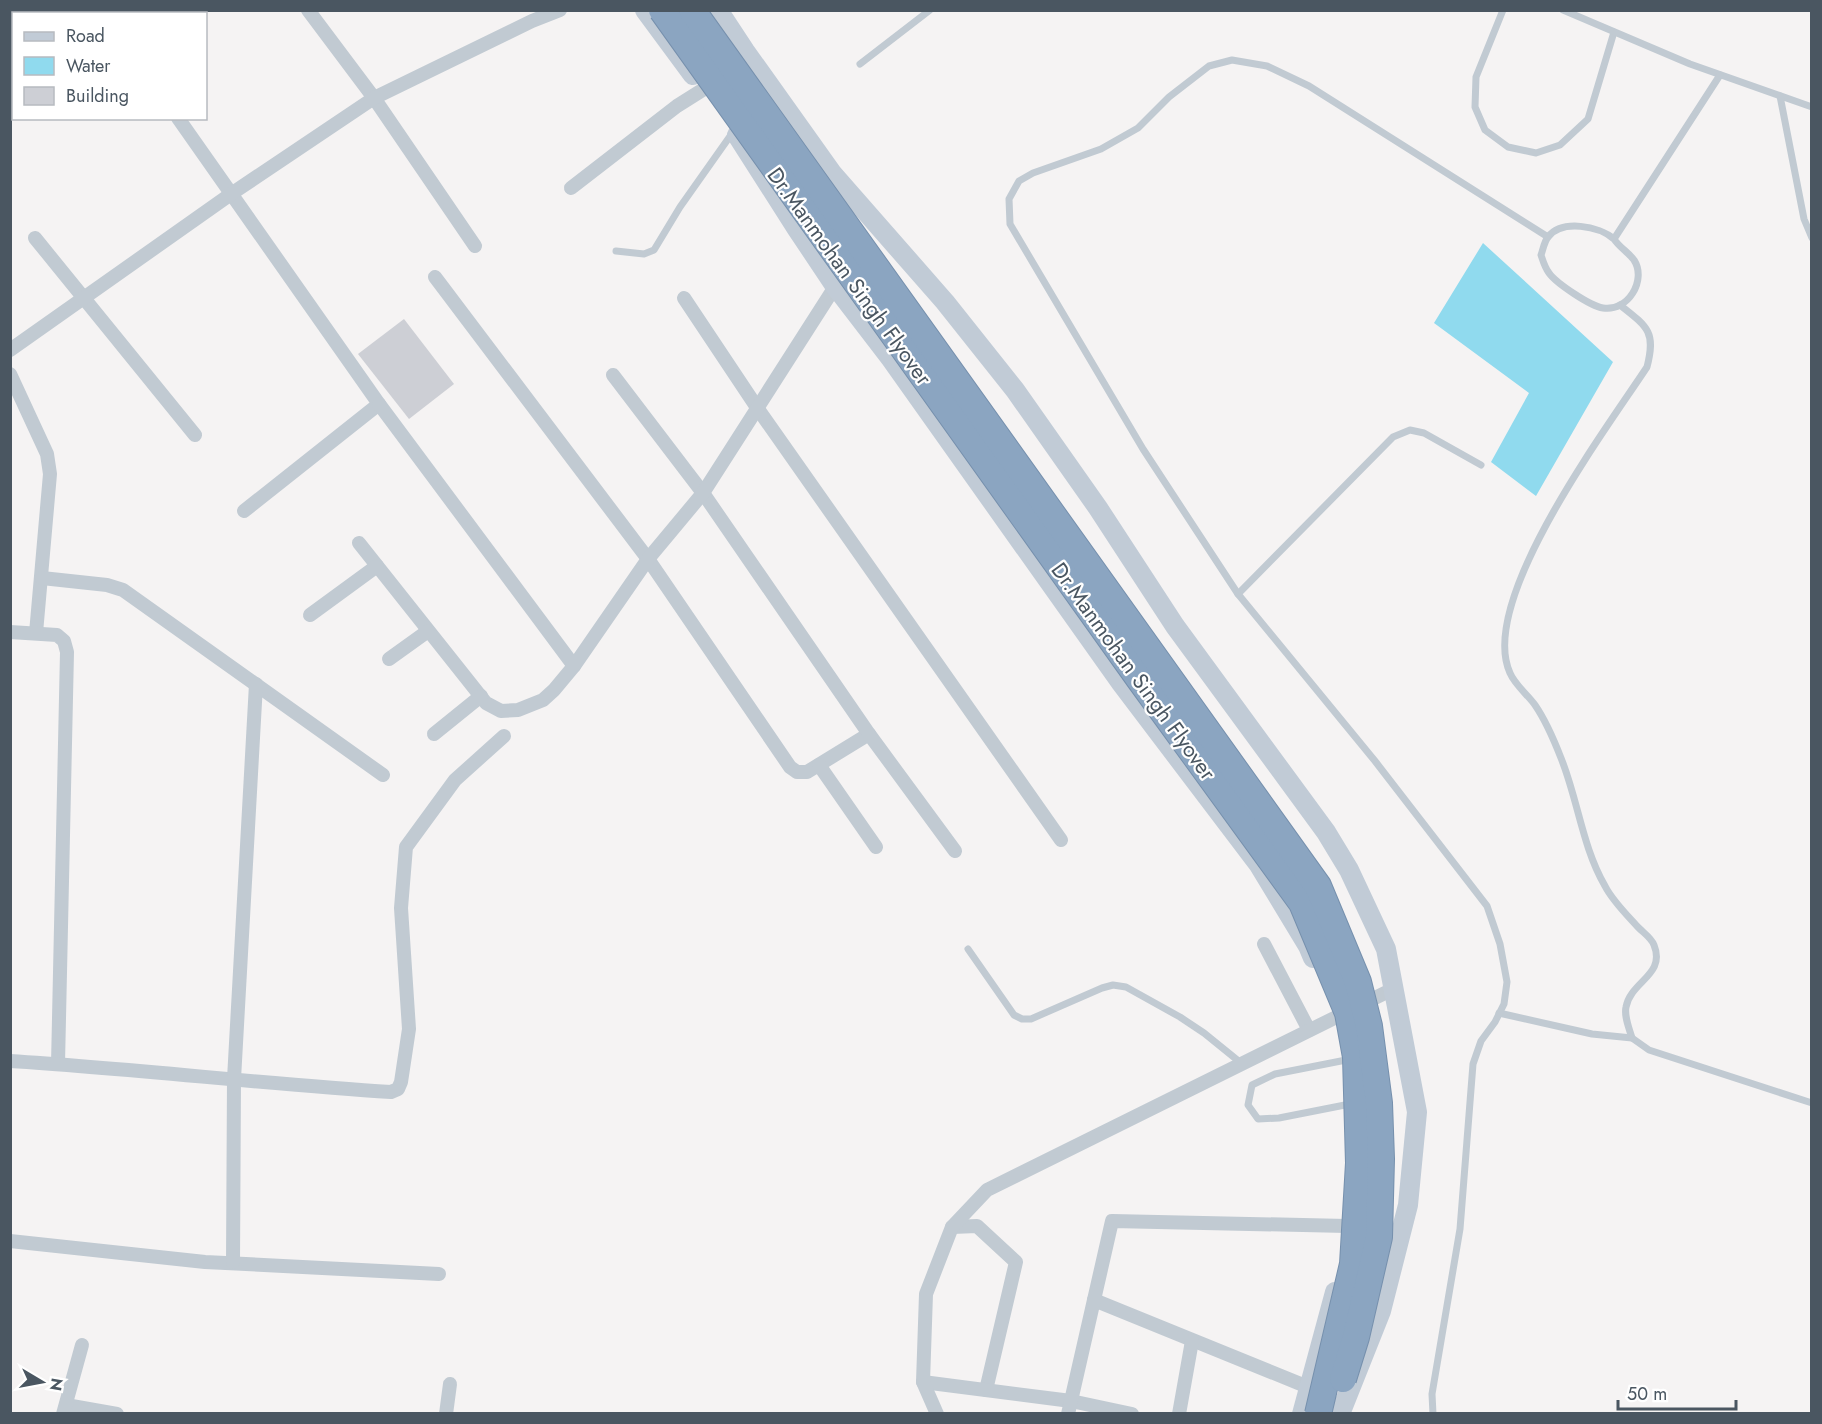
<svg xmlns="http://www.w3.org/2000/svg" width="1822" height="1424" viewBox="0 0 1822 1424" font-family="Jost,sans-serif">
<rect width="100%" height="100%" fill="#f5f3f3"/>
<path fill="#90daee" d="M1483,243L1613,362L1536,496L1491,462L1529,393L1434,323Z"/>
<path fill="#cdcfd5" d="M404,319L454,384L409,419L358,354Z"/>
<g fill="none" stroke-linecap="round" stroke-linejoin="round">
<g stroke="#c1cad2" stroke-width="7">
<path d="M1503,10L1476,77L1475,107L1485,130L1508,147L1536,153L1560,145L1588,119L1614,32"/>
<path d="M1563,10L1690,64L1812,107"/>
<path d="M860,64L930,10"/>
<path d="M1780,96L1804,219L1812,238"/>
<path d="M1614,239C1599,226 1562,219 1548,237C1544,242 1543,250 1541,255C1543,261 1545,268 1549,273C1556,283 1590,306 1603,308C1628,312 1647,280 1634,260C1628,252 1619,247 1614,239L1720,75"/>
<path d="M616,251L644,254L654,250L680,207L733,132"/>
<path d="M1238,594L1393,437L1410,430L1424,433L1481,465"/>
<path d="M968,949L1014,1015L1022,1019H1031L1102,988L1113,985L1126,987L1180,1017L1204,1033L1241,1063"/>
<path d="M1499,1013L1592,1034L1632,1038C1629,1028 1624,1016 1626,1007C1631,981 1666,975 1654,945C1651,937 1642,932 1636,925C1626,914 1612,900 1605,886C1582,846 1578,800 1561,758C1554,740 1546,721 1535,705C1528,695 1515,685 1510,673C1477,601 1607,428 1647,367C1656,332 1648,327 1620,305"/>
<path d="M1632,1038L1649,1050L1812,1103"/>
<path d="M1346,1060L1275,1074L1252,1085L1248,1105L1258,1119L1279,1118L1350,1104"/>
<path d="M1433,1414L1432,1394L1460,1229L1473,1064L1481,1041L1495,1022L1504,1004L1507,982L1500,944L1487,906L1375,761L1238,594L1143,449L1010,224L1009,199L1019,181L1033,173L1101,149L1138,128L1169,97L1209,66L1232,60L1267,66L1309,86L1548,237"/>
</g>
<g stroke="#c1cad2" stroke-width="14">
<path d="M102,10L104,14"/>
<path d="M308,10L374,98L475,246"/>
<path d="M178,118L379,404L244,511"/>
<path d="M571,188L677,106L704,89"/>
<path d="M35,238L195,435"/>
<path d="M435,277L648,559L790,767L797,772H807L869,734"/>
<path d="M684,298L758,409L1061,840"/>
<path d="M10,350L231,194L374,98L532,21L560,10"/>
<path d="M10,374L47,454L50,474L36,633"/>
<path d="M613,375L703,493L869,734L955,851"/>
<path d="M379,404L574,666"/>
<path d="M359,543L486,703L501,711L518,710L543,700L554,690L574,666L648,559L703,493L838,282"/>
<path d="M42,578L107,585L123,590L383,775"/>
<path d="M310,615L377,566"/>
<path d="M10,632L57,635L64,641L67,652L58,1064"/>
<path d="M389,659L428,631"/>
<path d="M434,734L481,696"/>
<path d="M819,765L876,847"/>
<path d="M1264,944L1309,1030"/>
<path d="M10,1061C138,1069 264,1084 391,1092L398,1089L401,1082L409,1029L401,908L406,847L455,780L504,736"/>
<path d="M952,1227L977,1226L1016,1262L986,1390"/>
<path d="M10,1241L205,1262L439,1274"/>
<path d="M233,1262L234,1079L256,684"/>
<path d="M1094,1300L1308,1387"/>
<path d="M923,1382L1071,1401L1132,1414"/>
<path d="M66,1405L117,1414"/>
<path d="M63,1414L82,1345"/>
<path d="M446,1414L450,1384"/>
<path d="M937,1414L923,1382L926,1294L952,1227L987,1190L1393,989"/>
<path d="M1068,1414L1112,1221L1347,1226"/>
<path d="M1179,1414L1192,1341"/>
</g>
<g stroke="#c1cbd6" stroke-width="20">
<path d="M645,10L693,75"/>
<path d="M718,10L745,51L832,173L945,302L1015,390L1098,508L1175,626L1326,832L1349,870L1386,949L1417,1112L1408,1205L1381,1311L1340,1414"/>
<path d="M737,135L797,229L835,286L891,359L1121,683L1259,865L1308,946L1313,958"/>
<path d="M1302,1414L1335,1292"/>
</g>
<g stroke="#7690ad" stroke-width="28" stroke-linecap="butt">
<g id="highway-bridge">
<path d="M662,10L1140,680L1302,903L1348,1013L1356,1057L1359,1163L1353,1264L1318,1414"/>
<path d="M692,10L1318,886L1358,982L1369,1026L1379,1103L1381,1159L1379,1237L1356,1337L1343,1379"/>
</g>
</g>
<use href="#highway-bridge" stroke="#8ba5c1" stroke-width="26"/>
</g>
<g text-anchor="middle" stroke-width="4.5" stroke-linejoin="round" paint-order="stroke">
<g font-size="22" fill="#4a5661" stroke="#fff">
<text transform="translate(850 276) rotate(54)" y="8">Dr.Manmohan Singh Flyover</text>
<text transform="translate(1134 671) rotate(54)" y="8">Dr.Manmohan Singh Flyover</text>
</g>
</g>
<rect width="1822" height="1424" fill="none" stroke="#4a5661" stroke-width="24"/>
<rect x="12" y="12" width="195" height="108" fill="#ffffff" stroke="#b7bbc0" stroke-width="1.5"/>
<rect x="24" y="32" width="30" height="9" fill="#c1cbd6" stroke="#b7bbc0" stroke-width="1.5"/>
<text x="66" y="42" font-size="18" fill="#4a5661">Road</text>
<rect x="24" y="57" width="30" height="18" fill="#90daee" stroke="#b7bbc0" stroke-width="1.5"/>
<text x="66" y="72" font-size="18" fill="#4a5661">Water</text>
<rect x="24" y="87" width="30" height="18" fill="#cdcfd5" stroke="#b7bbc0" stroke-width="1.5"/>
<text x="66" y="102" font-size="18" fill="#4a5661">Building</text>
<g transform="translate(42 1382) rotate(100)" stroke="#ffffff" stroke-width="4.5" paint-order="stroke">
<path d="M0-4.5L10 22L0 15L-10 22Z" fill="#4a5661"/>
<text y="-9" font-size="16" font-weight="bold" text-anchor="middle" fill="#4a5661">N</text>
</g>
<path d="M1618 1400v9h118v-9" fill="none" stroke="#4a5661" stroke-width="3"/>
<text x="1627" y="1400" font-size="18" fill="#4a5661" stroke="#ffffff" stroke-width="4.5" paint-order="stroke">50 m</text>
</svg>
